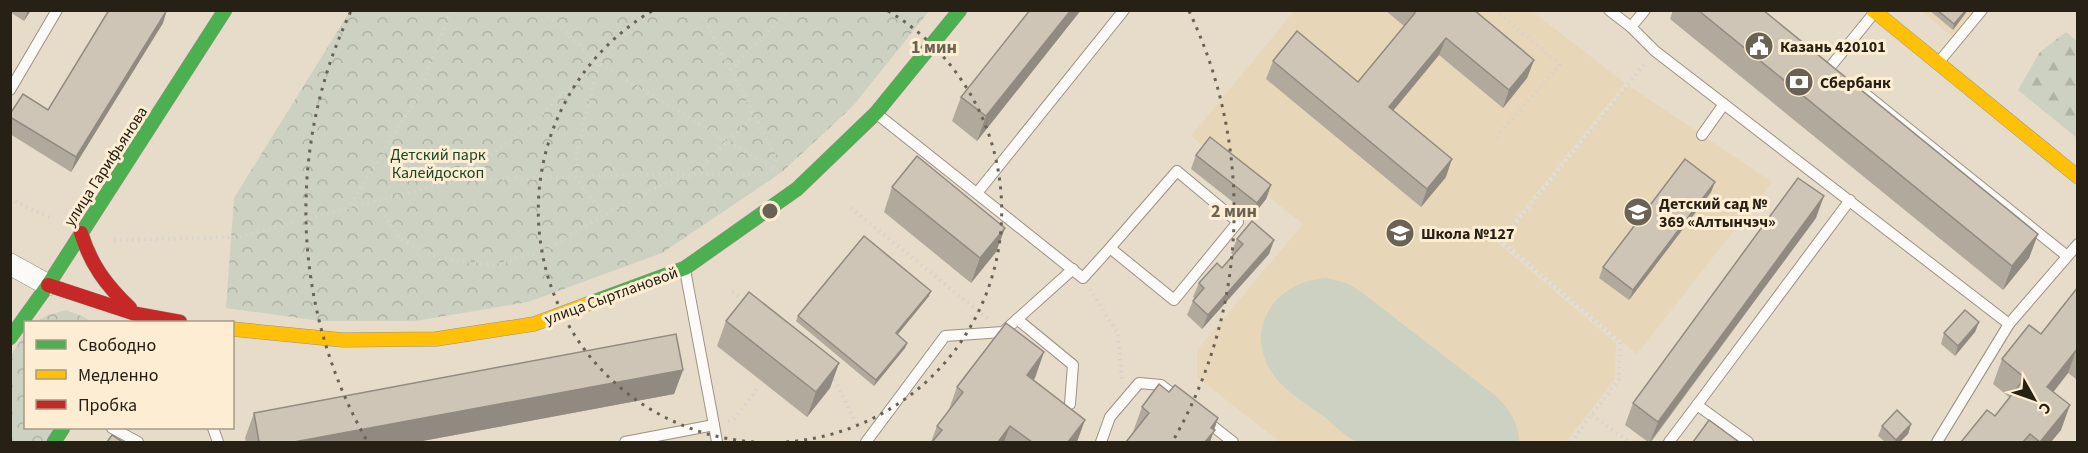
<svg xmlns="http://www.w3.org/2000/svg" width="2088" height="453" viewBox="0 0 2088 453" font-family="'Source Sans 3',sans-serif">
<defs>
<pattern id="forest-firs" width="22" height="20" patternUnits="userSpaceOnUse" patternTransform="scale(1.5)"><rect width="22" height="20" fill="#cdd1c1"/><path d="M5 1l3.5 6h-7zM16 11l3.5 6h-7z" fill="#b0b3a5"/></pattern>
<pattern id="park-crowns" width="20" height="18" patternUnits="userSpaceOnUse" patternTransform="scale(1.5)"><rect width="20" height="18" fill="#cdd1c1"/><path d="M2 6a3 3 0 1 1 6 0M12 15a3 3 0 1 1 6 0" fill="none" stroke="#b0b3a5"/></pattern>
</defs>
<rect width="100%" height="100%" fill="#e7dcca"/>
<g fill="#e8d6b8">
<path d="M1294,11H1532L1625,83L1497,242L1616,343L1615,379L1566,442H1280L1197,377V350L1303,224L1191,136Z"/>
<path d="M1921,11H1976L1954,38Z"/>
<path d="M1628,85L1772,182L1637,354L1504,241Z"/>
</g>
<path fill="url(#forest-firs)" d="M2066,32L2077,41V138L2018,90L2040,52Z"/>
<g fill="url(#park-crowns)">
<path d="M350,11V10L929,11L853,106L782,172L662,253L528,302L415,321H320L226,308L234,198Z"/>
<path d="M66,310L84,317L90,322H35L48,315Z"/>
<path d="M25,333L26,428H54L45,442H11L10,357Z"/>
</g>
<path fill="#cdd1c1" d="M1327,278L1349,284L1360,291L1496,396C1509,409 1519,423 1519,442C1481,443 1443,442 1405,442C1390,442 1373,445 1359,442C1350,441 1333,424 1326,418C1307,404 1283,391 1271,371C1243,326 1278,280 1327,278Z"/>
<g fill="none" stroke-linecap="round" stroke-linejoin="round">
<g stroke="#9a9284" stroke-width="12">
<g id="lane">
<path d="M1609,10L1631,27L1655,51L2009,324L2078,244"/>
<path d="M1631,27L1645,10"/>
<path d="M1938,63L1982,10"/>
<path d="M1831,66L1874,13"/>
<path d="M1859,89L2067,256"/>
<path d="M10,90L57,10"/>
<path d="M877,114L1083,278L1110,248L1174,300L1238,222L1177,171L1110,248"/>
<path d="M1702,135L1724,104"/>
<path d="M977,193L1124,10"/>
<path d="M1017,319L1073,365L1070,404"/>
<path d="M1205,420L1233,442"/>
<path d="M714,425L717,442"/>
<path d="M112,428L138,442"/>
<path d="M213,428L218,442"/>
<path d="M625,442L714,425L685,270"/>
<path d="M866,442L945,336L1003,332L1073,269"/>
<path d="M1101,442L1110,417L1139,383L1161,385L1179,399"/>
<path d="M1669,442L1697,405"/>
<path d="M1748,442L1697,405L1850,200"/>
<path d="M1937,442L2009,324"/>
</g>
</g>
<g stroke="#9a9284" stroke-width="22">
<path id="street" d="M10,264L48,285"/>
</g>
<g stroke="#9a9284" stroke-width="15">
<g id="fast">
<path d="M593,302L685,268L797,189L876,113L960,10"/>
<path d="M10,338L48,285L225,10"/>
<path d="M54,442L63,428"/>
</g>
</g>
<g stroke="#9a9284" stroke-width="15">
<g id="slow">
<path d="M1873,10L2078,177"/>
<path d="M232,329L343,340L436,339L534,324L593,302"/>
</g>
</g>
<g stroke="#9a9284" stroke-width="15">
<g id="jam">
<path d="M81,233C91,265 106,285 130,308"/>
<path d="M48,285L136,314L180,322"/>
</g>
</g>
<g stroke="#d6d3cd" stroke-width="4" stroke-dasharray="1.5 4.5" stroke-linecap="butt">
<path d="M700,10L775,156L774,169L782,173"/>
<path d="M2071,10L2078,15"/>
<path d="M598,65L577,152L576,177L604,215"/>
<path d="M730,70L789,10"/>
<path d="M1496,137L1560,65L1496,10"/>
<path d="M457,180L525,130L653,10"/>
<path d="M10,199L53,219"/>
<path d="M375,200L400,239L441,259L496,265L545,250L604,215L657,187L694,174L754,115"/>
<path d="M851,208L988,319"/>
<path d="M348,209L419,94L451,10"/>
<path d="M114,240L239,237L457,180L694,174L765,175L774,169L598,63L543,10"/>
<path d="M1090,289L1118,334L1122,381"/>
<path d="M732,292L746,302"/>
<path d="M832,374L859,430"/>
<path d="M1592,415L1629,442"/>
<path d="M728,421L734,419L757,389"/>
<path d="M1571,442L1619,379L1620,342L1501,241L1647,61"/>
</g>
<use href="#lane" stroke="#fbfaf7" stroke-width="10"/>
<use href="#street" stroke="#fbfaf7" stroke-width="21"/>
<use href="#fast" stroke="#4caf50" stroke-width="14"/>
<use href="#slow" stroke="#ffc107" stroke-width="14"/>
<use href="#jam" stroke="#c62828" stroke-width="14"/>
</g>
<g fill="#b2a99d">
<path d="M10,10H31L24,21L10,12Z"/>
<path d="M1030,10H1081L977,141L952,121L961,97Z"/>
<path d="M1385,10H1474L1534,60L1527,78L1503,108L1439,55L1393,111L1446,177L1421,207L1266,79L1273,61L1358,82L1404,26Z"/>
<path d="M1673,10H1763L2038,234L2029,258L2003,290L1670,19Z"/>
<path d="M1929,10H1968L1953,30Z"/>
<path d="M163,23L71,172L10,134V114L48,110Z"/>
<path d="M1196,155L1271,185L1266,199L1252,217L1191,169Z"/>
<path d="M1715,182L1711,192L1629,300L1599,278L1603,267Z"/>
<path d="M892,187L1005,228L996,252L971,283L884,212Z"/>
<path d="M1816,218L1651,442H1648L1625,425L1633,403Z"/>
<path d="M1237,239L1274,240L1269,254L1202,329L1187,315L1193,301L1195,299L1193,297L1199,283L1222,268L1234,255L1231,253Z"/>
<path d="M2078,287V377L2076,379L2068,373L2053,392L2061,430L2051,442H1961L1995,416L2009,397L1993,384L2002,359L2041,334Z"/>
<path d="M929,296L897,335L907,343L905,348L874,386L796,321L798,316Z"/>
<path d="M726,321L839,363L830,388L807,417L717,346Z"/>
<path d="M1979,322L1975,332L1955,356L1941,344L1944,333Z"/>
<path d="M1044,352L1033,380L1077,442H931L937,426L948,412L957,387Z"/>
<path d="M683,370L674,394L417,442H246L245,438L254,413Z"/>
<path d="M1169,392L1218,418L1210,442H1126L1134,433L1133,432L1142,407Z"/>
<path d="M1911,424L1908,434L1900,442H1885L1878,436L1882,426Z"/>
</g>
<g fill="#918a80">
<path d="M28,10H31L24,21Z"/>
<path d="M167,10L163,23L71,172L76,157Z"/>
<path d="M1071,10H1081L977,141L986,116Z"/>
<path d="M1966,10H1968L1953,30L1954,24Z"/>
<path d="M1446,38L1439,55L1382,124L1389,107Z"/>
<path d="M1534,60L1527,78L1503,108L1509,90Z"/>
<path d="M1452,159L1446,177L1421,207L1427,189Z"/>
<path d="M1715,182L1711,192L1629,300L1633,290Z"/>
<path d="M1271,185L1266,199L1252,217L1257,203Z"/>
<path d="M1824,196L1816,218L1650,442L1658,422Z"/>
<path d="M1005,228L996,252L971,283L980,258Z"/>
<path d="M2038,234L2029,258L2003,290L2012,266Z"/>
<path d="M1274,240L1269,254L1202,329L1208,315Z"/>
<path d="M931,291L929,296L894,339L896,333Z"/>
<path d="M1979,322L1975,332L1955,356L1958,346Z"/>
<path d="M907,343L905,348L874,386L876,380Z"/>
<path d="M2077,348L2068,373L2038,412L2047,387Z"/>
<path d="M1044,352L1035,378L1018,401L1027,375Z"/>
<path d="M839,363L830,388L807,417L816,392Z"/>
<path d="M683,370L674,394L417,442H294Z"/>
<path d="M2070,405L2061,430L2051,442H2040Z"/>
<path d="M1218,418L1210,442H1205L1211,428Z"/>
<path d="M1085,420L1077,442H1068Z"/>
<path d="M1911,424L1908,434L1900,442H1895L1896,440Z"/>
<path d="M1010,426L1004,442H998Z"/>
</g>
<g fill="#cfc5b7" stroke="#918a80" stroke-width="1.5">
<path d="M109,10H167L76,157L10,117V114L23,94L48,110Z"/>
<path d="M1030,10H1071L986,116L961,97Z"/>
<path d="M1413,10H1474L1534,60L1509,90L1446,38L1389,107L1452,159L1427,189L1273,61L1297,31L1358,82L1415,13Z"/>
<path d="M1698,10H1763L2038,234L2012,266Z"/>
<path d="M1937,10H1966L1954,24Z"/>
<path d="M1210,137L1271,185L1257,203L1196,155Z"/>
<path d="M917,156L1005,228L980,258L892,187Z"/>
<path d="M1685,159L1715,182L1633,290L1603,267Z"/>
<path d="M1798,178L1824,196L1658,422L1633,403Z"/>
<path d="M1252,221L1274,240L1208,315L1193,301L1204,288L1199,283L1217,263L1222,268L1243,244L1237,239Z"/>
<path d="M864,236L931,291L896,333L907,343L876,380L798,316Z"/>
<path d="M2078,287V348L2047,387L2070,405L2040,442L2030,434L2023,442H1961L1987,410L1995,416L2025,378L2002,359L2029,325L2041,334Z"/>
<path d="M749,292L839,363L816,392L726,321Z"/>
<path d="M1965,310L1979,322L1958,346L1944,333Z"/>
<path d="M1006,323L1044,352L1027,375L1085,420L1068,442H1032L1010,426L998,442H932L942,430L937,426L963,392L957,387Z"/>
<path d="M676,334L683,370L294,442H259L254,413Z"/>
<path d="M1159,384L1169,392L1175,385L1218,418L1211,428L1215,430L1205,442H1126L1149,413L1142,407Z"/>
<path d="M1897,410L1911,424L1896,440L1882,426Z"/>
<path d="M1709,420L1739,442H1693Z"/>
<path d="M112,435L123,442H107Z"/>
</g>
<g fill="none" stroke="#6a6254" stroke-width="3" stroke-dasharray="3 6">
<path d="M754 442A232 232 0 0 1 652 11M888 11A232 232 0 0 1 786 442"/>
<path d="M366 439A464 464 0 0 1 351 11M1189 11A464 464 0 0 1 1174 439"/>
</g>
<defs>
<g id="civic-disc" transform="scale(1.5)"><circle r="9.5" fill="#6a6254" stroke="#fdedd2"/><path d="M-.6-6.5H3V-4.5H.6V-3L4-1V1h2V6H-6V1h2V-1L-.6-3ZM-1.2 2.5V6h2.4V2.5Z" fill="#fff"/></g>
<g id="bank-disc" transform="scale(1.5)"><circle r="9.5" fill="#6a6254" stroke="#fdedd2"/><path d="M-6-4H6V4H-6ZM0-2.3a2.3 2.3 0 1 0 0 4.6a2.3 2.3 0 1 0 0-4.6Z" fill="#fff"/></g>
<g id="school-disc" transform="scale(1.5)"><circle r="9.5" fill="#6a6254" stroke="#fdedd2"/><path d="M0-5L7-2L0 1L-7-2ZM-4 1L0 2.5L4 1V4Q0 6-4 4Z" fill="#fff"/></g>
</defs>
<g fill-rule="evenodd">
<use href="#civic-disc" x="1759" y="46"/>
<use href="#bank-disc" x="1799" y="82"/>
<use href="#school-disc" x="1638" y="212"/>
<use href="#school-disc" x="1400" y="233"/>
</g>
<g text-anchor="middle" stroke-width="6" stroke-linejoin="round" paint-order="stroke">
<g font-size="16" font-weight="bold" fill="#272014" stroke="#fdedd2" text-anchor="start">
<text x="1780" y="52">Казань 420101</text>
<text x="1820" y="88">Сбербанк</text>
<text x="1659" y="209">Детский сад №<tspan x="1659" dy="18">369 «Алтынчэч»</tspan></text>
<text x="1421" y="239">Школа №127</text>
</g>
<g font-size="16" fill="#184627" stroke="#fdedd2">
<text x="438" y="160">Детский парк<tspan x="438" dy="18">Калейдоскоп</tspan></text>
</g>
<g font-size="16" fill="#272014" stroke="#fdedd2">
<text transform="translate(105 166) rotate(-57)" y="6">улица Гарифьянова</text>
<text transform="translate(611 295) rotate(-20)" y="6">улица Сыртлановой</text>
</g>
</g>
<circle cx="770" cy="211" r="9" fill="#6a6254" stroke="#fdedd2" stroke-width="3"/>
<g font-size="18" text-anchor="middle" font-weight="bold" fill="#6a6254" stroke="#fdedd2" stroke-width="6" stroke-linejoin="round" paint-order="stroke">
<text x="934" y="53">1 мин</text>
<text x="1234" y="217">2 мин</text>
</g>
<rect width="2088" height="453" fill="none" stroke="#272014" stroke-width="24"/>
<rect x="24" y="321" width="210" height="108" fill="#fdedd2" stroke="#a79b86" stroke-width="1.5"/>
<rect x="36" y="340" width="30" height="9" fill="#4caf50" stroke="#a79b86" stroke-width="1.5"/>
<text x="78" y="351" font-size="18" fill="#272014">Свободно</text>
<rect x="36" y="370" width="30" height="9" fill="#ffc107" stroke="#a79b86" stroke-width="1.5"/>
<text x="78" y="381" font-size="18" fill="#272014">Медленно</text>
<rect x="36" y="400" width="30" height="9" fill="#c62828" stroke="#a79b86" stroke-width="1.5"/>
<text x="78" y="411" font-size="18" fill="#272014">Пробка</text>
<g transform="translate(2034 399) rotate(130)" stroke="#fdedd2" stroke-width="4.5" paint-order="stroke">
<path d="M0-4.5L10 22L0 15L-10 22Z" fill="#272014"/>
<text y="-9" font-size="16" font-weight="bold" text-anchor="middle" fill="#272014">С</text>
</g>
</svg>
